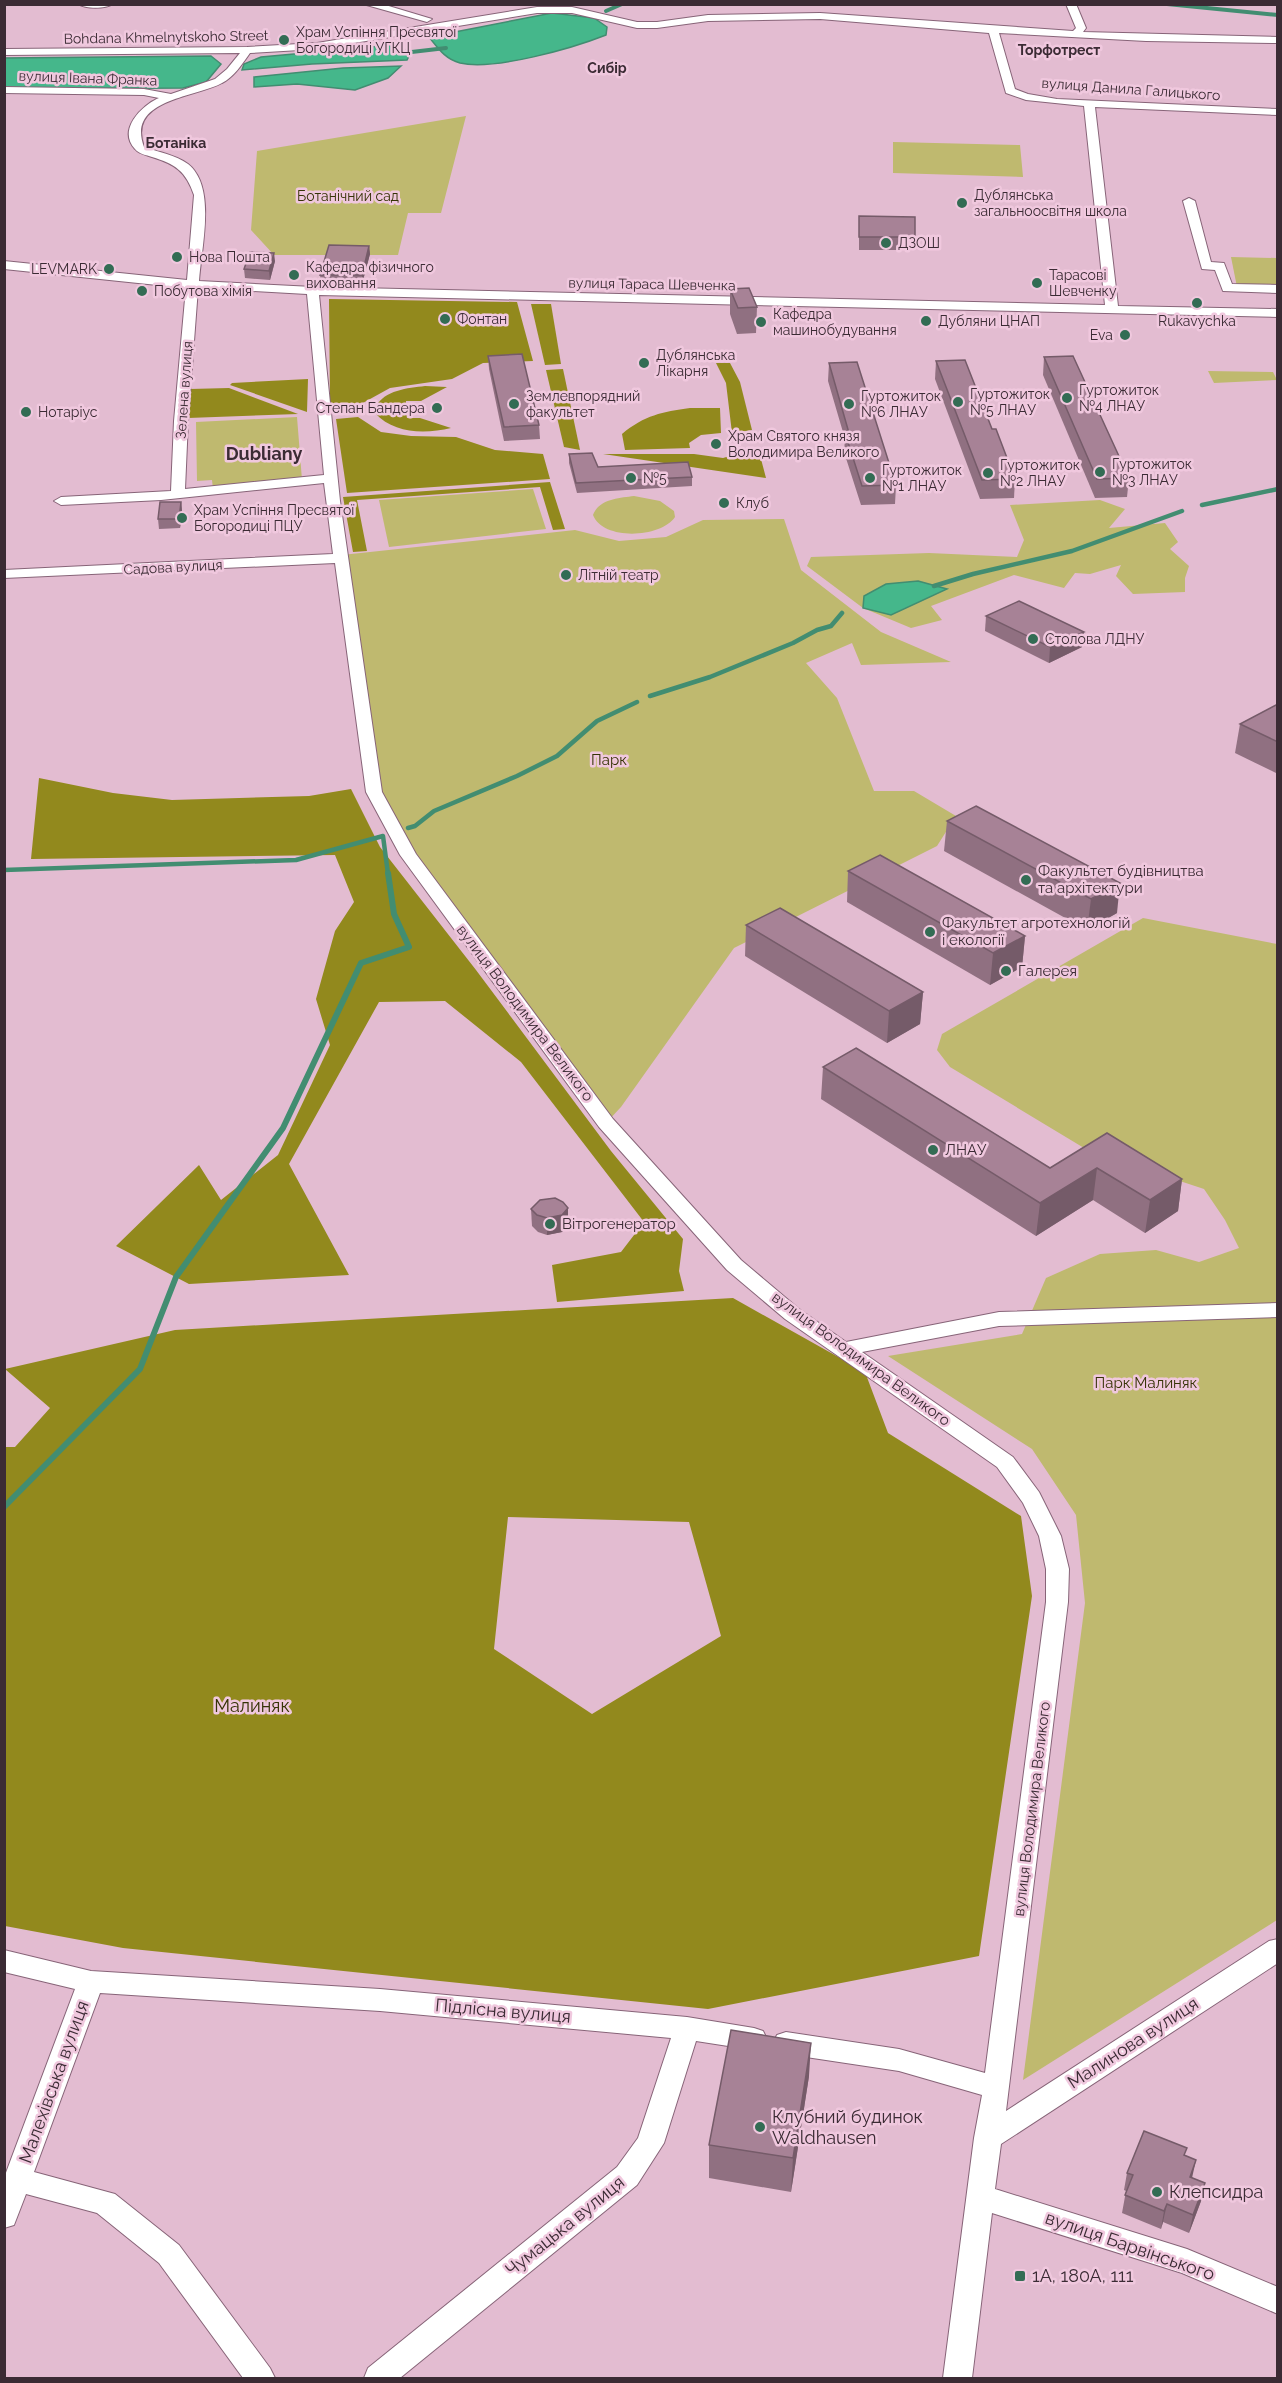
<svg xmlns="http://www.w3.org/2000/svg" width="1282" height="2383" viewBox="0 0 1282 2383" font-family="Raleway,sans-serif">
<rect width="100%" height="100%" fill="#e3bcd1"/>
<g fill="#bfb96f">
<path d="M466,116L441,213H408L398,255H274L251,230L257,151Z"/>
<path d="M893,142L1020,145L1023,177L893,173Z"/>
<path d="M1231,257L1277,258V288L1237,287Z"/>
<path d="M1208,371L1273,372L1277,380L1214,383Z"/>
<path d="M297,417L302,480L213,489L212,480L197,481L196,422Z"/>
<path d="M533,489L546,529L389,547L379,500Z"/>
<path d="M634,496L660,501L674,511L675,517C661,538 603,541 593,515C599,499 619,498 634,496Z"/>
<path d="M1100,500L1125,509L1109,528L1165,523L1178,542L1170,549L1189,566L1185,578V592L1133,594L1116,576L1121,565L1090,574L1075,573L1064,588L1014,575L931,606L942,620L911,628L863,608L807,566L811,557L929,553L1017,557L1024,540L1010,505Z"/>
<path d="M784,519L801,570L881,632L951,662L861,665L852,643L806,663L837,698L874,791H914L956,816L937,846L734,948L621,1107L606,1123L408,855L374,792L342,555L575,530L619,541L666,537L703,520Z"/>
<path d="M1143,918L1277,944V1920L1023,2080L1085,1603L1076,1515L1032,1449L888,1356L1022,1334L1046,1278L1100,1254L1156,1250L1199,1262L1239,1248L1225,1220L1204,1189L1089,1151L950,1067L937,1050L942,1034Z"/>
</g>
<g fill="#92891d" fill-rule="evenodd">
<path d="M329,299L517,302L533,361L483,363L452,379L390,388L361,404L333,405L330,401Z"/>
<path d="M531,304H551L561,364L545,365Z"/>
<path d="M716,363H730L740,382L752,430L732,433L726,383Z"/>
<path d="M563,369L580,450L564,447L546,370Z"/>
<path d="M308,379L307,412L230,385L232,383Z"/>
<path d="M425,386L447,387L421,401H406V406L376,407C384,390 408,388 425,386Z"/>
<path d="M229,388L298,414L188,418L190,389Z"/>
<path d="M690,408H720L721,433L701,435L689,443L690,448L625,450L622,434C645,415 662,412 690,408Z"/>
<path d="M375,413H406L407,418H420L451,428C425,434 394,434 375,413Z"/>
<path d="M358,417L381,432L411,436L456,437L495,450L543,454L550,479L347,493L336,419Z"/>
<path d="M740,453H754L761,459L766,478L603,454H694L723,458Z"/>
<path d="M550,482L565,529L553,530L540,487L357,500L367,551L353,552L343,497Z"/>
<path d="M39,778L113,793L172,800L309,796L351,789L380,847L476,970L611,1151L683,1239L679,1271L684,1291L557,1302L552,1265L621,1252L644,1222L521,1062L445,1001L379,1002L289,1164L349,1275L189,1284L116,1246L199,1165L221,1200L278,1155L330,1045L316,999L335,931L354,902L335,855L31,859Z"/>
<path d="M733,1298L865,1372L888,1433L1021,1516L1032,1596L979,1956L708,2009L123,1948L5,1926L4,1447H15L50,1408L5,1369L175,1330ZM508,1517L689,1522L721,1636L592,1714L494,1649Z"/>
</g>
<g fill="#45b78b" stroke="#428d71" stroke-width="1.5">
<path d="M552,13L594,18L607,27L606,35C573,48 494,71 460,63C445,59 438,48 429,37Z"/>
<path d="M393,45L411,52L407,60L312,64L242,70L244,64L261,57Z"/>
<path d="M211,56L221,64L206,82L183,88L5,89L4,58Z"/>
<path d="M401,66L388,78L355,90L297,84L254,87V77L343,68Z"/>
<path d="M918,581L947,589L891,615L863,608L864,596L886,584Z"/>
</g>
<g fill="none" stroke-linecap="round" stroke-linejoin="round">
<g stroke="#428d71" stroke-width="4">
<path d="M1167,4L1278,15"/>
<path d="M606,11L622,4"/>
<path d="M403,53L446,48"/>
</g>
<g stroke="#428d71" stroke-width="4.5">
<path d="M1202,505L1278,489"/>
<path d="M934,586L973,574L1072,551L1182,511"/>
<path d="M650,696L710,677L793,643L817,630L831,626L842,613"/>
<path d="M408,828L415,826L434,811L517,776L557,756L597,721L637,702"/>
<path d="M4,870L296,860L383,836L388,874"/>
</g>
<path stroke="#428d71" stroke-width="6" d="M4,1507L140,1369L176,1277L283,1128L361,963L409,947L394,914L388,873"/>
<g stroke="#876478" stroke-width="2">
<g id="street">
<path d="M78,4H113C105,9 86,9 78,4Z"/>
<path d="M363,4H382L432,19L427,22Z"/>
<path d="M1066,4H1076L1086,28L1083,32L1278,37V43L1146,41L999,33L1015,89L1028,94L1057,99L1278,109V115L1095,107L1118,306L1278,309V317L319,295L340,501L382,792L416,854L613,1119L741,1260L799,1309L846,1342L999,1312L1278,1303V1317L999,1326L862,1352L1013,1457L1039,1492L1061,1536L1069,1569L1068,1602L1006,2111L1269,1941L1278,1939V1963L1001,2144L995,2189L1187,2249L1278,2287V2314L1182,2273L992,2213L972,2378H943L974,2138L982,2095L899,2071L786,2054L777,2051L773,2043L777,2035L786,2032L899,2049L985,2073L1046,1602V1569L1039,1536L1023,1503L997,1467L785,1319L727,1270L599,1127L400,855L366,792L335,563L4,578V570L333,554L324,483L161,500L61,505L54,501L61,497L171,491L174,421L186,288L4,269V261L187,280L194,195C186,171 175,164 152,157C146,155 139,154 135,149C117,130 142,105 159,98L144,95L4,93V87L144,89L171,94L215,79L227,69L240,53L4,55V49L247,47L317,43L537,7H572L637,22H657L708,15L820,13L1073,31L1076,28ZM537,13H572L637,28H657L708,21L820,19L989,33L1006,93L1026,100L1084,106L1105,305L313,287L199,281C201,248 217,187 188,164C176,155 158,152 144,147C126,99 195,98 222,83C234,77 242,64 250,53L317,49ZM198,288L307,294L324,475L185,489L188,421Z"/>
<path d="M1189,198L1195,201L1211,262L1224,263L1232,284L1278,285V293L1223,291L1215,270L1202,269L1183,201Z"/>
<path d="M4,1950L91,1971L380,1989L687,2017L754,2028L763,2031L767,2039L763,2047L754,2050L696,2041L664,2143L637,2185L400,2378H364L368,2368L617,2167L638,2138L671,2038L380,2011L100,1993L34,2172L115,2194L179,2245L270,2368L275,2378H243L159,2263L97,2213L26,2194L14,2225L4,2228V2178L75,1989L4,1972Z"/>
</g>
</g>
<use href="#street" fill="#fff" fill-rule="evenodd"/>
</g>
<g fill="#907081">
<path d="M859,216L915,237V250H859Z"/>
<path d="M369,246L370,254L362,284H321L320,275Z"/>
<path d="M275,261L270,280L245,278L244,269Z"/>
<path d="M730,289L757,307L756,333L737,334L730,314Z"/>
<path d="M488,356L539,425L540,439L504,441L489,369Z"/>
<path d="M1044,357L1129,478L1127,497L1095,498L1043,375Z"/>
<path d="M936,361L992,429L1015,479L1014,498L980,499L935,379Z"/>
<path d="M829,363L896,485L895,504L861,505L844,452L845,439L828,381Z"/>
<path d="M569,454L598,467L692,477V486L577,493L569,463Z"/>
<path d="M181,502L182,511L180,528L159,529L158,519Z"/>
<path d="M986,616L1082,647L1049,663L985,631Z"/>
<path d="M1278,704V774L1235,753L1240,724Z"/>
<path d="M947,821L1117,913L1087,930L944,851Z"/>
<path d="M848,871L1025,936L1022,967L990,985L847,902Z"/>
<path d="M746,925L923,992L920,1024L887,1043L745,956Z"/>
<path d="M823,1067L1050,1168L1107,1133L1182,1179L1178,1211L1145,1233L1093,1200L1036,1236L821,1099Z"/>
<path d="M531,1209L568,1225L562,1232L547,1235L538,1232L532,1226Z"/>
<path d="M809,2076L791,2192L709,2178V2145Z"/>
<path d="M1186,2156L1192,2178L1205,2183L1201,2201L1189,2233L1163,2222L1161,2229L1122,2213L1126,2191L1124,2190L1127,2173Z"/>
</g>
<g fill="#755b69">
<path d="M369,246L370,254L362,284V275Z"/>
<path d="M274,253L275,261L270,280L269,271Z"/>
<path d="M181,502L182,511L180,528L179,519Z"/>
<path d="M1084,632L1082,647L1049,663L1050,647Z"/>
<path d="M1120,883L1117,913L1087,930L1091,899Z"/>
<path d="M1025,936L1022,967L990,985L993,953Z"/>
<path d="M923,992L920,1024L887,1043L889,1011Z"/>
<path d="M1097,1168L1093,1200L1036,1236L1040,1203Z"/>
<path d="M1182,1179L1178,1211L1145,1233L1150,1200Z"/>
<path d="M568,1208V1225L562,1232L547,1235V1218Z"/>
<path d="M811,2043L809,2076L791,2192L793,2158Z"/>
<path d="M1196,2160L1192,2178L1190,2177Z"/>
<path d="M1205,2183L1201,2201L1189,2233L1193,2215Z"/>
<path d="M1167,2204L1163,2222L1161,2229L1164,2211Z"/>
</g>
<g fill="#a78296" stroke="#755b69" stroke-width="1.5">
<path d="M859,216L915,217V237H859Z"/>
<path d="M329,245L369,246L362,275H320Z"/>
<path d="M250,252L274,253L269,271L244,269Z"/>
<path d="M749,288L757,307L738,308L730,289Z"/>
<path d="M522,354L539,425L504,427L488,356Z"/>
<path d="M1073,356L1129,478L1097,479L1044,357Z"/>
<path d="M965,360L992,429H996L1015,479L982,480L936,361Z"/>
<path d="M857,362L896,485L862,486L845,433H849L829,363Z"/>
<path d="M592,453L598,467L688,462L692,477L576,483L569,454Z"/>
<path d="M160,502H181L179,519H158Z"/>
<path d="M1019,601L1084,632L1050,647L986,616Z"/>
<path d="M1278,704V742L1240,724Z"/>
<path d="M976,806L1120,883L1091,899L947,821Z"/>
<path d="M880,855L1025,936L993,953L848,871Z"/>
<path d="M780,908L923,992L889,1011L746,925Z"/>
<path d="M856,1048L1050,1168L1107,1133L1182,1179L1150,1200L1097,1168L1040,1203L823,1067Z"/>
<path d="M555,1198L563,1202L568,1208L562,1215L547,1218L537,1215L531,1209L540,1200Z"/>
<path d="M731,2030L811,2043L793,2158L709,2145Z"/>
<path d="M1144,2131L1187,2148L1184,2155L1196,2160L1190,2177L1205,2183L1193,2215L1167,2204L1164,2211L1125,2195L1133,2175L1127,2173Z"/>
</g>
<g fill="#336c54" stroke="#f0c8de" stroke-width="2">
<circle cx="284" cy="40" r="6"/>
<circle cx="962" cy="203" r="6"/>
<circle cx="886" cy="243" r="6"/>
<circle cx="177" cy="257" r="6"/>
<circle cx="109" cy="269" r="6"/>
<circle cx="294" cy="275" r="6"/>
<circle cx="1037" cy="283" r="6"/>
<circle cx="142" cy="291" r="6"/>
<circle cx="1197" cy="303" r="6"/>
<circle cx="445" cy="319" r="6"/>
<circle cx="926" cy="321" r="6"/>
<circle cx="761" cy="322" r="6"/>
<circle cx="1125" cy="335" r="6"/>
<circle cx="644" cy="363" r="6"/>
<circle cx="1067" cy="398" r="6"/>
<circle cx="958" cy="402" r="6"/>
<circle cx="514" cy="404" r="6"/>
<circle cx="849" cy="404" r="6"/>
<circle cx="437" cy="408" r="6"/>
<circle cx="26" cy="412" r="6"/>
<circle cx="716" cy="444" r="6"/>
<circle cx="1100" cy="472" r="6"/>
<circle cx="988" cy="473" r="6"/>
<circle cx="631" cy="478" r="6"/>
<circle cx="870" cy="478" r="6"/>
<circle cx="724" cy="503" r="6"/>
<circle cx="182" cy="518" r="6"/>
<circle cx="566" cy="575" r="6"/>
<circle cx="1033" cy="639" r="6"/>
<circle cx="1026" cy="880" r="6"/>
<circle cx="930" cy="932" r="6"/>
<circle cx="1006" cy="971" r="6"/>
<circle cx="933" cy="1150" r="6"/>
<circle cx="550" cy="1224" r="6"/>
<circle cx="760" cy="2127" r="6"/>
<circle cx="1157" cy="2192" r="6"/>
<rect x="1014" y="2270" width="12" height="12" rx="3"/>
</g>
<g text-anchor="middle" stroke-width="5" stroke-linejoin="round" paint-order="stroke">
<g font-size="14" fill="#3b2b34" stroke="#f0c8de" text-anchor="start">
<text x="296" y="37">Храм Успіння Пресвятої<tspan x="296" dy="16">Богородиці УГКЦ</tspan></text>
<text x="974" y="200">Дублянська<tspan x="974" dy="16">загальноосвітня школа</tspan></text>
<text x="898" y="248">ДЗОШ</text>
<text x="189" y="262">Нова Пошта</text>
<text x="306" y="272">Кафедра фізичного<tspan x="306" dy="16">виховання</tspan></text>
<text x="97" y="274" text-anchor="end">LEVMARK</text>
<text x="1049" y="280">Тарасові<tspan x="1049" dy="16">Шевченку</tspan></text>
<text x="154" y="296">Побутова хімія</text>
<text x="773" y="319">Кафедра<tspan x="773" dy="16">машинобудування</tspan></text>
<text x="457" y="324">Фонтан</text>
<text x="938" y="326">Дубляни ЦНАП</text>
<text x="1197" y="326" text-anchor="middle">Rukavychka</text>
<text x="1113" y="340" text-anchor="end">Eva</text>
<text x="656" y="360">Дублянська<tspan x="656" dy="16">Лікарня</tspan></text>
<text x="1079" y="395">Гуртожиток<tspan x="1079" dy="16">№4 ЛНАУ</tspan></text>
<text x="970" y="399">Гуртожиток<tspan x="970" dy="16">№5 ЛНАУ</tspan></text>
<text x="526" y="401">Землевпорядний<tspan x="526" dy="16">факультет</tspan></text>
<text x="861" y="401">Гуртожиток<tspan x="861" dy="16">№6 ЛНАУ</tspan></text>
<text x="425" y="413" text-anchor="end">Степан Бандера</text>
<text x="38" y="417">Нотаріус</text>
<text x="728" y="441">Храм Святого князя<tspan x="728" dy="16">Володимира Великого</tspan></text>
<text x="1112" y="469">Гуртожиток<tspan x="1112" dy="16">№3 ЛНАУ</tspan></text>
<text x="1000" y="470">Гуртожиток<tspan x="1000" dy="16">№2 ЛНАУ</tspan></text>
<text x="882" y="475">Гуртожиток<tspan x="882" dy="16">№1 ЛНАУ</tspan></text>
<text x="643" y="483">№5</text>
<text x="736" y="508">Клуб</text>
<text x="194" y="515">Храм Успіння Пресвятої<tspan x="194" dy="16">Богородиці ПЦУ</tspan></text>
<text x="578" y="580">Літній театр</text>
<text x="1045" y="644">Столова ЛДНУ</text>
</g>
<g font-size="14" fill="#3b2b34" stroke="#f0c8de">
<text transform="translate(166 37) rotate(-1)" y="5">Bohdana Khmelnytskoho Street</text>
<text transform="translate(88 78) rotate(2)" y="5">вулиця Івана Франка</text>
<text transform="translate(1131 89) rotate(4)" y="5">вулиця Данила Галицького</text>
<text transform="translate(652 284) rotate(1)" y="5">вулиця Тараса Шевченка</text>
<text transform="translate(184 390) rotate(-86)" y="5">Зелена вулиця</text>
<text transform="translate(173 567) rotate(-3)" y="5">Садова вулиця</text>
</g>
<g font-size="14" font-weight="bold" fill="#3b2b34" stroke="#f0c8de">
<text x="1059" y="55">Торфотрест</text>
<text x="607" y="73">Сибір</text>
<text x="176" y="148">Ботаніка</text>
</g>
<g font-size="14" fill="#363306" stroke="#f0c8de">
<text x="348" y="201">Ботанічний сад</text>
</g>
<g font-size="15" fill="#363306" stroke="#f0c8de">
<text x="609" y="765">Парк</text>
<text x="1146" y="1388">Парк Малиняк</text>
</g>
<g font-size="15" fill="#3b2b34" stroke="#f0c8de" text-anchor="start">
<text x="1038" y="876">Факультет будівництва<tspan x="1038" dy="17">та архітектури</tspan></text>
<text x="942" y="928">Факультет агротехнологій<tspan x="942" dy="17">і екології</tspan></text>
<text x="1018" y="976">Галерея</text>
<text x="945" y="1155">ЛНАУ</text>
<text x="562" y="1229">Вітрогенератор</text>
</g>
<g font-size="15" fill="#3b2b34" stroke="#f0c8de">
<text transform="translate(525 1013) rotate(53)" y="5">вулиця Володимира Великого</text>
<text transform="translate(861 1359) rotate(36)" y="5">вулиця Володимира Великого</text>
<text transform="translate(1032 1809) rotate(-83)" y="5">вулиця Володимира Великого</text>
</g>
<g font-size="18" font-weight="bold" fill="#3b2b34" stroke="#f0c8de">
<text x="264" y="460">Dubliany</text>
</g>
<g font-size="18" fill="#363306" stroke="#f0c8de">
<text x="252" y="1712">Малиняк</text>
</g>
<g font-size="18" fill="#3b2b34" stroke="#f0c8de">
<text transform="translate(503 2011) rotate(5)" y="6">Підлісна вулиця</text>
<text transform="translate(1133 2043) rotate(-33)" y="6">Малинова вулиця</text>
<text transform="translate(54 2082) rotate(-70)" y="6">Малехівська вулиця</text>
<text transform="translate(565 2226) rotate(-39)" y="6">Чумацька вулиця</text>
<text transform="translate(1130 2246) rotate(19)" y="6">вулиця Барвінського</text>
</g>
<g font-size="18" fill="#3b2b34" stroke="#f0c8de" text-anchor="start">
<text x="772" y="2123">Клубний будинок<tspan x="772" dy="21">Waldhausen</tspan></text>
<text x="1169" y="2198">Клепсидра</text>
<text x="1032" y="2282">1А, 180А, 111</text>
</g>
</g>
<rect width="1282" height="2383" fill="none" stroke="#3b2b34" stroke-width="12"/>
</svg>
